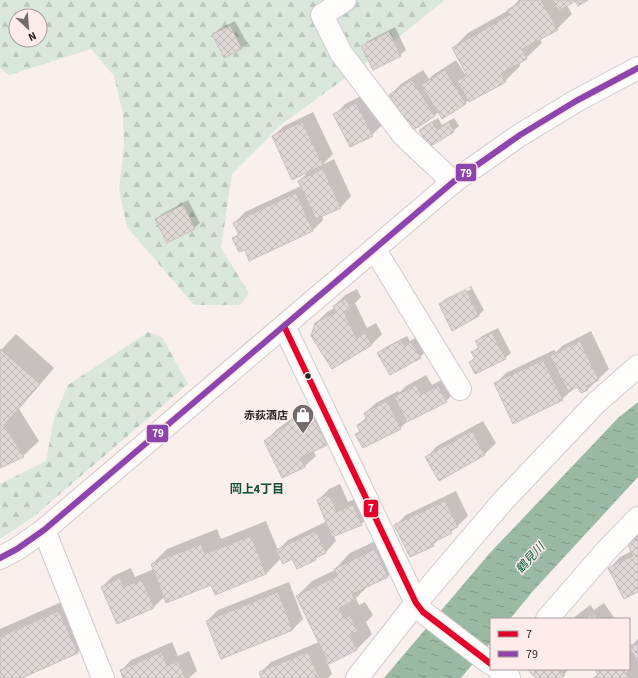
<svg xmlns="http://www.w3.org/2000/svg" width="638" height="678" viewBox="0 0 638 678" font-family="'Source Sans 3','Noto Sans JP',sans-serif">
<defs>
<pattern id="forest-firs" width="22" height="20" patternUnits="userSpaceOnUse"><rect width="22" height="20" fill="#dae8db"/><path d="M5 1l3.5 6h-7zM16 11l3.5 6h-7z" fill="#bbc7bc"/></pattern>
<pattern id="water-ripples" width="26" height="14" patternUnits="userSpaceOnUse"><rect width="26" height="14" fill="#9abaa4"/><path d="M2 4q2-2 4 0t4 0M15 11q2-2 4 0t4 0" fill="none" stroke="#7e9785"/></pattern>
<pattern id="building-cross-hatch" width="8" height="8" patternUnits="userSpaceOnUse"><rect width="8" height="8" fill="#e0d8d6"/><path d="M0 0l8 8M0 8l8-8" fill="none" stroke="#c0b9b7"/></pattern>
</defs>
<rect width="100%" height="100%" fill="#f9f0ee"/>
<g fill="url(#forest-firs)" fill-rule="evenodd">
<path d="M0,0H445L367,62L281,125L232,174L221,248L249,293L240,305H194L127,227L119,190L124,145L123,114L114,76L91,49L9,75L0,68ZM16,16H40V40H16Z"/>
<path d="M148,332L162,337L188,384L32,518L0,539V484L46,461L54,418L68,385Z"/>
</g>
<path fill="url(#water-ripples)" d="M638,402V477L533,591L510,619H491V642L461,678H384L489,554L618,418Z"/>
<g fill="#0003" fill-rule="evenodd">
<path d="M519,0H575L567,5L572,14L557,29L540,39L542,43L526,58L519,62L520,66L505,81L469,100L442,118L438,112L435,115L390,95L401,84L423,70L429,79L433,75L456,60L465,74L466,73L453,48L468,33L509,10Z"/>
<path d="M235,21L247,43L241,49L214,34L219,29Z"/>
<path d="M395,27L406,50L400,55L363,46L368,41Z"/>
<path d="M367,93L383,124L372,135L335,115L345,104Z"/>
<path d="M313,112L333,154L322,165L334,159L351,196L341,207L322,216L323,220L313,230L245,249L234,239L239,233L234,223L245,212L301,186L299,181L310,170L273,136L284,126Z"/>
<path d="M438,118L442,125L454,118L459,126L453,131L421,130L426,125Z"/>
<path d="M188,200L200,223L194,228L156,219L162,214Z"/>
<path d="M471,286L484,310L479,315L453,329L440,304L445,299ZM470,287L471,289L445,302V300Z"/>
<path d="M357,289L361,297L355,303L367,328L376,323L382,334L371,345L316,323L327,312L335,308L334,306L345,295Z"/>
<path d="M498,328L511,353L505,358L470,362L475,357L473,352L479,346L477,341L482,336Z"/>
<path d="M591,331L609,369L588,389L578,385L562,399L495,384L506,373L554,350L556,352L562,346Z"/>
<path d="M16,334L54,368L19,409L39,441L23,456L0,467V351Z"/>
<path d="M407,336L410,341L417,337L425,352L420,357L378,353L384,348Z"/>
<path d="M426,375L432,385L449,376L457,390L446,401L408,421L400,428L357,434L360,430L358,425L367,417L365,413L376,403L398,391L399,393L406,386Z"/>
<path d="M320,398L337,434L326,444L313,451L316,456L305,466L283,477L266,441L276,430Z"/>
<path d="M483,421L496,443L485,454L439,479L427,457L437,446Z"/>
<path d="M340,484L348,502L364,495L372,514L361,524L334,536L336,541L326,552L319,555L315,559L281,558L266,574L212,584L165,596L154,607L118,623L102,587L113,576L131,568L135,577L154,569L152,564L167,549L217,529L221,539L266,521L278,550L288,540L327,521L318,500L329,489Z"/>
<path d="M456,491L468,516L451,532L441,537L433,545L395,526L406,515Z"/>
<path d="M638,533V591L610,568L620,557L632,551L628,543Z"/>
<path d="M390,534L403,561L388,576L368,586L356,598L359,605L365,602L373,615L366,622L372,634L356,650L326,659L332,674L328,678H262L260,673L271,662L319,642L297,596L312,581L335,570V569L350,553Z"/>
<path d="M289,582L303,619L293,629L207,621L218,610Z"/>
<path d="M75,596L93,637L77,653L20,678H0V629Z"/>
<path d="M604,603L615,619H572L590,605L594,610Z"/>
<path d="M638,639V678H594L599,674L596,669H629V645L633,644Z"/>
<path d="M172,642L178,656L189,651L197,671L189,678H124L121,671L131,660Z"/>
<path d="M529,669H569L561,678H538Z"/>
</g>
<g fill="url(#building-cross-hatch)" stroke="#c8c0be">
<path d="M519,0H541L558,30L522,49L527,59L501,73L506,82L469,102L457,81L467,75L452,48L510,15L507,10L520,3Z"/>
<path d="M552,0H588L578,6L575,1L559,11Z"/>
<path d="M230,26L242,49L224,58L212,34Z"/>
<path d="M389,32L401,56L373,70L361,46Z"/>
<path d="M445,70L466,104L442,119L421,85Z"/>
<path d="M412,80L435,116L412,131L389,95Z"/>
<path d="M356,103L373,136L350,147L333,114Z"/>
<path d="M302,122L323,165L292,180L272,136Z"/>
<path d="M432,122L437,130L449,122L454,132L429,147L419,130Z"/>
<path d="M323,169L341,208L316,219L298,181Z"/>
<path d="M296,193L313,231L249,261L245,250L239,252L232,238L239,235L233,223Z"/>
<path d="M183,205L195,229L167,243L155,219Z"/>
<path d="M466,290L479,316L452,331L439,304Z"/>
<path d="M346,299L351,309L344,312L356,338L365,333L372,345L332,369L311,336L315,323L336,312L333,306Z"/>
<path d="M492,333L506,359L475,374L469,362L475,359L471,352L479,348L475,341Z"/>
<path d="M401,340L404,346L411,342L421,358L390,375L377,353Z"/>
<path d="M580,341L599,380L586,386L588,390L581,393L577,387L568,391L550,356Z"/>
<path d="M0,349L40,384L4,425L24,457L0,468Z"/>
<path d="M543,360L563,400L513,424L494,383Z"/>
<path d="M416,385L421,395L438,386L447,402L407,422L394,397Z"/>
<path d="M387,401L401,429L363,448L355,434L360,432L357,425L367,420L364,413Z"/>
<path d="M309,408L327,445L300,458L305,467L282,478L264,441Z"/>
<path d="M472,431L485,455L439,481L425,457Z"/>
<path d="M329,494L337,512L353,505L362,525L332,537L317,500Z"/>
<path d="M445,501L458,527L450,530L452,533L432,543L434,546L410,557L394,525Z"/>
<path d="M316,531L326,553L315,558L316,560L297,569L292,559L283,564L276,550Z"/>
<path d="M251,536L266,574L215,595L211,585L166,603L151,564L201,544L205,554Z"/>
<path d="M638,538V592L624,599L608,568L633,556L627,543Z"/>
<path d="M375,549L388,577L352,594L355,600L339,608L344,619L350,616L358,631L350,635L357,650L329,664L296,596L338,576L334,569Z"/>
<path d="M120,578L124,587L142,580L154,608L117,624L101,587Z"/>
<path d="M278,592L293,630L221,659L206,621Z"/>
<path d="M59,611L78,653L22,678H0V637Z"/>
<path d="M593,613L597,619H585Z"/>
<path d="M638,642V663L629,647Z"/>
<path d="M162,652L167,666L178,661L185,678H123L120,670Z"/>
<path d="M308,652L319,678H261L259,672Z"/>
<path d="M629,667L631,670L626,673L629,678H593L598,675L595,669H629Z"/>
<path d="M527,669H563L561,671L565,675L562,678H536Z"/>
</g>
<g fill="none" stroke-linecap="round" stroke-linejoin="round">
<g stroke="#d2cac9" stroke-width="24">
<g id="minor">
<path d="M345,0L322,15L341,53L404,136L453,182"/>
<path d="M375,250L460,389"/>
<path d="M284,326L416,603L423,612L491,664"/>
<path d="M44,530L103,678"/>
<path d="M0,558L17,549L44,530L453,182L520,135L576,101L638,68"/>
<path d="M547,619L606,551L638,518"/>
<path d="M498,669L509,678"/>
<path d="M357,678L416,603L503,501L596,403L638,366"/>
</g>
</g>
<use href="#minor" stroke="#fefdfc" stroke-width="22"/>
<g stroke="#fdecea" stroke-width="9">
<path id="bus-1" d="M284,326L416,603L423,612L491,664"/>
</g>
<g stroke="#fdecea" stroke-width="9">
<path id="bus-2" d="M0,558L17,549L44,530L453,182L520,135L576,101L638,68"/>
</g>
<use href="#bus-1" stroke="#e4002b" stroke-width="6"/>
<use href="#bus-2" stroke="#8e44ad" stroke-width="6"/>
</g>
<defs>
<g id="shop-pin" transform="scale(1.15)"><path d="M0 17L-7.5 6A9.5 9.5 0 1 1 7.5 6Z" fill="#726b69" stroke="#fdecea"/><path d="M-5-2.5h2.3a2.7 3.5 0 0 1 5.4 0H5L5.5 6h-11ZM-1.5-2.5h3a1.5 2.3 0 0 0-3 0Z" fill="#fff"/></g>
</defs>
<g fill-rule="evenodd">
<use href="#shop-pin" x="303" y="415"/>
</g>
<circle fill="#2a2322" stroke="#fdecea" stroke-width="1.5" cx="308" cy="376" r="3.5"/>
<g text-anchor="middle" stroke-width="3" stroke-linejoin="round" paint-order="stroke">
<g font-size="11" font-weight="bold" fill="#2a2322" stroke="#fdecea" text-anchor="end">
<text x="288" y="419">赤荻酒店</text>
</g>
<g font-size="12" font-weight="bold" fill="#114f31" stroke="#fdecea">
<text x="257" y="493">岡上4丁目</text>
</g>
<g font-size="12" font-style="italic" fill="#0e633d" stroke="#fdecea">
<text transform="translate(530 558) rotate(-48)" y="4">鶴見川</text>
</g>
</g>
<g stroke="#fdecea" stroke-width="1.5">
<rect x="455" y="163" width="22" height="19" rx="4" fill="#8e44ad"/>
<rect x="146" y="424" width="23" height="19" rx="4" fill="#8e44ad"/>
<rect x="363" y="499" width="16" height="19" rx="4" fill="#e4002b"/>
</g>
<g font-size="11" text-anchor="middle" font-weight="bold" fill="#fff">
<text x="466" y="177">79</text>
<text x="158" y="437">79</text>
<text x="371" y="512">7</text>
</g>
<rect x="490" y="618" width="140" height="52" fill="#fdecea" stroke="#a99c9a"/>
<rect x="498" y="631" width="20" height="6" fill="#e4002b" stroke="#a99c9a"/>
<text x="526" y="638" font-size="12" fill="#2a2322">7</text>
<rect x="498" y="651" width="20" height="6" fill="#8e44ad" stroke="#a99c9a"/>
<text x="526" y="658" font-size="12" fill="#2a2322">79</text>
<g transform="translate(28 28) rotate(154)"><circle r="19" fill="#fdecea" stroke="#a99c9a"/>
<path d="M0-3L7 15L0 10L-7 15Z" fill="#726b69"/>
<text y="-6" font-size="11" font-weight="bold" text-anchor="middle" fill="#2a2322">N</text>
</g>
</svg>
